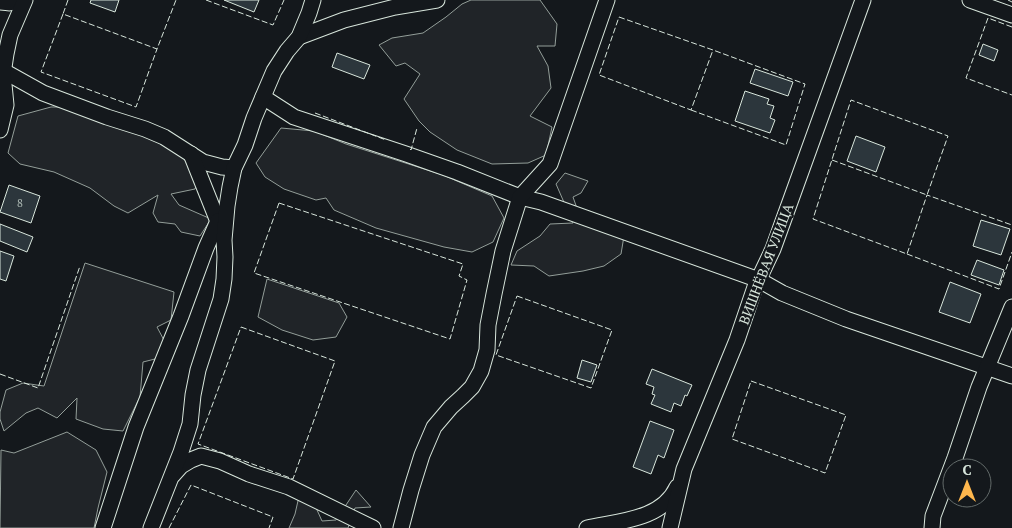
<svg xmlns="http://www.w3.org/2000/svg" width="1012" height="528" viewBox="0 0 1012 528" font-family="'PT Serif',serif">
<rect width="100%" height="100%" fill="#14181c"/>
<g fill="#202428" stroke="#939e99">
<path d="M471,0H540L557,24L555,46H537L548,66L551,88L530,116L552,127L546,155L528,163L492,164L457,150L430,132L419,121L404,99L420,74L405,63L396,66L379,45L392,38L423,33L446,17L462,4Z"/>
<path d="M51,107H86L167,147L187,158L199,178L195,189L171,194L179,205L211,219L200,236L181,232L175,224L158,222L153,213L158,195L128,213L114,206L90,188L54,172L20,164L8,153L18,116Z"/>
<path d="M281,128L314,131L346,144L443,175L492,196L504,218L493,242L472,252L444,247L376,228L334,210L326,198L316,200L284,189L265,177L256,163Z"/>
<path d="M565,173L588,181L581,193L573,197L580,217L624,236L621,254L604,266L583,271L549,276L534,266L511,265L517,251L540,236L550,224L573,223L556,184Z"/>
<path d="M85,263L174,292L171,320L157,327L166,344L155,359L143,362L140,397L123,431L103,429L76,419L77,398L57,418L38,408L26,413L4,431L0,419V412L6,390L23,383L44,386Z"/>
<path d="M267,279L339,303L347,317L336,337L313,340L282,330L258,317Z"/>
<path d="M67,432L96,450L107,472L98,508L94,528H0L1,450L14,453Z"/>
<path d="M356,490L371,507L355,508L348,528H289L295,514L300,492L313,501L322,521L336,520Z"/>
</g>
<g fill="#2c363c" stroke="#d8e6dc">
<path d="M91,0H119L115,12L90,3Z"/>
<path d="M224,0H259L254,12Z"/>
<path d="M983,44L998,50L994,61L979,55Z"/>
<path d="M337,53L370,65L364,79L332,67Z"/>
<path d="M755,69L793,82L788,96L750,83Z"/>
<path d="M745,91L769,99L767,104L774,106L770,118L775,120L770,133L735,121Z"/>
<path d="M856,136L885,147L876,172L847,161Z"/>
<path d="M9,185L40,196L31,223L0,212Z"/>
<path d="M981,220L1010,229L1001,255L973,246Z"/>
<path d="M0,224L33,237L27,252L0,241Z"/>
<path d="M0,251L14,256L6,281L0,279Z"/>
<path d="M977,260L1004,270L999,285L971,275Z"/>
<path d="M950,282L981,294L970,323L939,312Z"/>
<path d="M582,360L597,365L591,382L577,378Z"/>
<path d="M652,369L692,385L687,396L685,395L681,406L674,403L671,412L651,404L655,395L652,394L654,387L646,384Z"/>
<path d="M650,421L674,430L664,458L658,455L651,474L633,467Z"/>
</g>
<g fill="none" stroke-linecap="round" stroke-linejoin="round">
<g stroke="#d8e6dc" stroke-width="17">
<g id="street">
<path d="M970,0L1012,15"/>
<path d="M0,2C7,3 13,4 20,0"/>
<path d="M299,37L344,20L395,7L437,0"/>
<path d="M0,69L43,93L107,117L145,129L164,137L203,162L222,167L234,168"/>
<path d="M263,97L294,117L406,154L457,172L520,197L541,202L759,280L782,293L846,319L1012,376"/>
<path d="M0,130L6,105L3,74L6,54L10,35L25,0"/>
<path d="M191,154L221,229"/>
<path d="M173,475L181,466L191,460L201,456L220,461L249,474L289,487L373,528"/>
<path d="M103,528L136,427L181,316L206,248L218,221"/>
<path d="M151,528L181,452L190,424L193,395L198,370L221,299L224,279L225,257L224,240L227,206L230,187L234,168L245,145L254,118L274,71L287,51L299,37L309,13L313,0"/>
<path d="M401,528L411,490L422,455L434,427L451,407L463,396L472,387L481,371L487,350L488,325L494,294L503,251L520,197L550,164L607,0"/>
<path d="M587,528C619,521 662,520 677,487"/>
<path d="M670,528L684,469L737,340L755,287L773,249L863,0"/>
<path d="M932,528L933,516L955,458L979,387L1012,307"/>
</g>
</g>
<use href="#street" stroke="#14181c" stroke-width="15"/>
<g stroke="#d8e6dc" stroke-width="1" stroke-dasharray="6 2.5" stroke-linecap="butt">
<path d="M68,0L63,14L157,49L176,0"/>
<path d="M206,0L273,25L284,0"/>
<path d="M1008,0L1012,2"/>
<path d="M63,14L41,72L136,107L157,49"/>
<path d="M619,17L713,50L691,110L599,75Z"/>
<path d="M1012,27L988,18L966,78L1012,95"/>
<path d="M691,110L786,145L805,84L713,50"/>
<path d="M315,113L386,140"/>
<path d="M410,149L411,150L417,128"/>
<path d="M832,160L927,195L948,136L851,100L813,219L907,254L927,195L1012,225"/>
<path d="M279,203L463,264L459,276L467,280L450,339L254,273Z"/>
<path d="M907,254L999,289L1012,252"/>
<path d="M517,296L612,330L591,388L496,355Z"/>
<path d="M241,327L335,361L293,479L198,444Z"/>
<path d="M0,374L38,388L80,266"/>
<path d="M751,381L846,415L825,473L732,439Z"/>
<path d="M169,528L191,485L273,517L269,528"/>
</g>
</g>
<g text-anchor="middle" stroke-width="4" stroke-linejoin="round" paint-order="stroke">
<g font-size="11" fill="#adbab4">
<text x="20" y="207">8</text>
</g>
<g font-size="14" fill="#d8e6dc" stroke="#14181c">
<text transform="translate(766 264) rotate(-69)" y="5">ВИШНЁВАЯ УЛИЦА</text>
</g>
</g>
<g transform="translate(967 483)"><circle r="24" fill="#14181c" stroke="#626a69"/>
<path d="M0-4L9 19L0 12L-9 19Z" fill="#ffb74d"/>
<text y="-8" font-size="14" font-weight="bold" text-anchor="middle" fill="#d8e6dc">С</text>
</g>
</svg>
